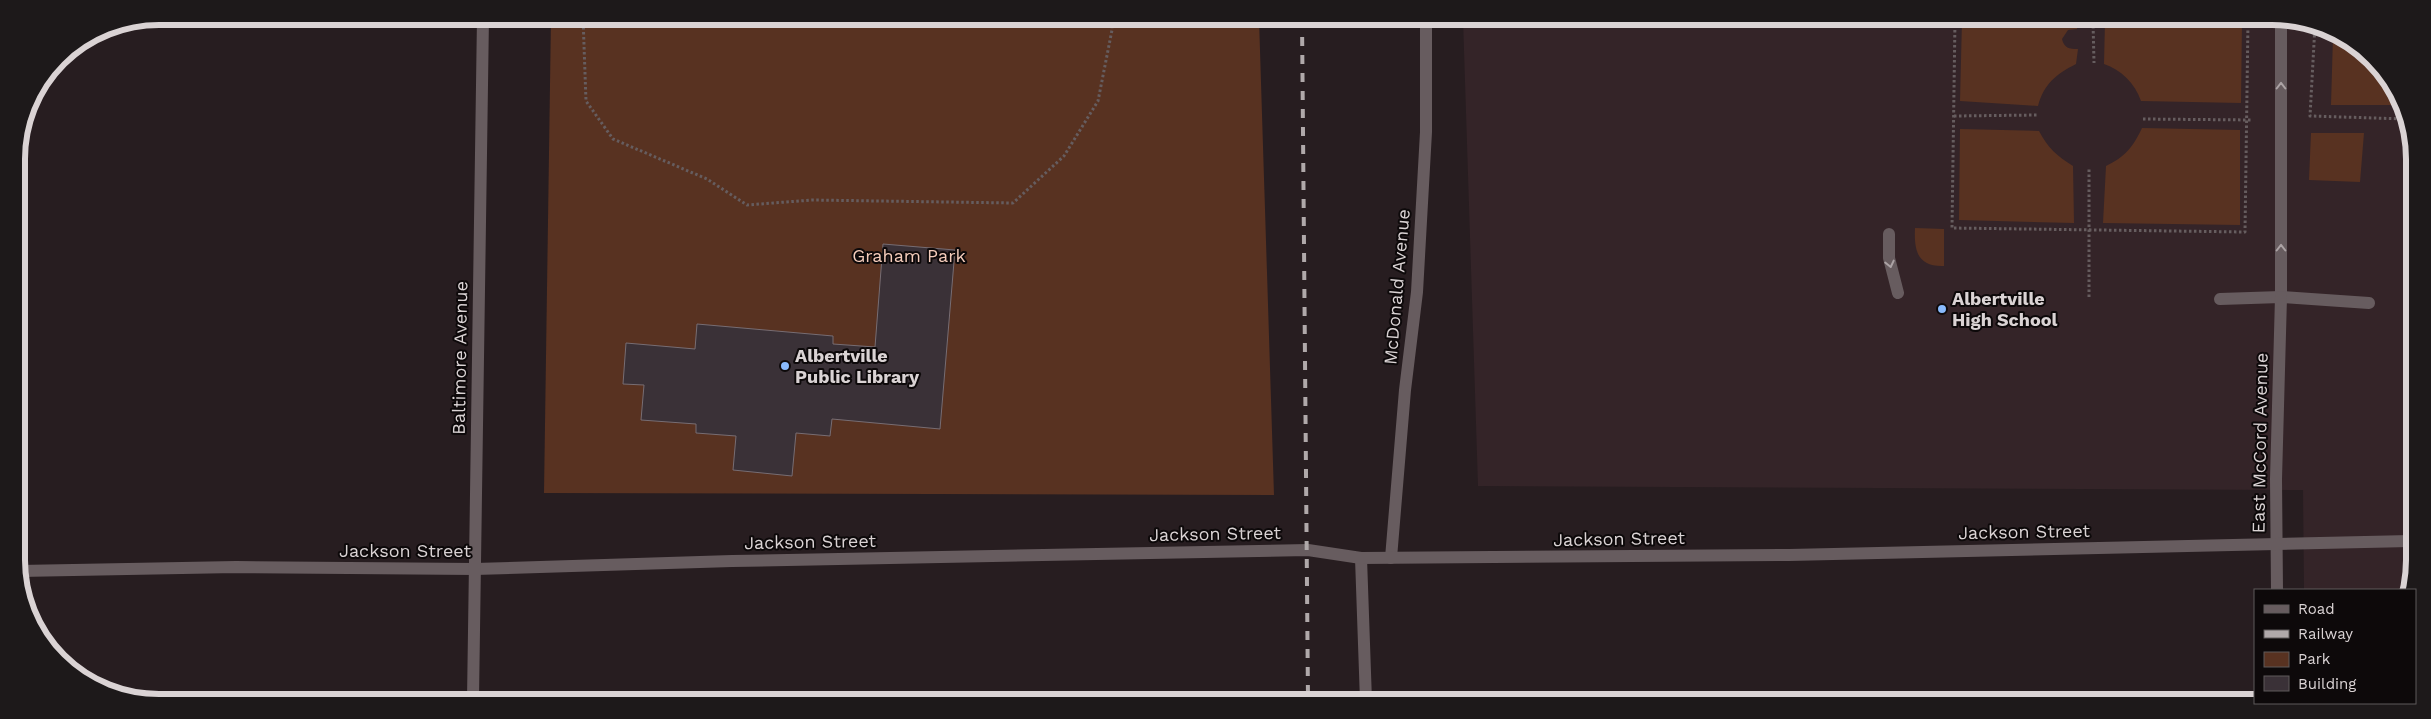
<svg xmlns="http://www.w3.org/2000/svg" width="2431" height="719" viewBox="0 0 2431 719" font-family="'Work Sans',sans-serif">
<rect width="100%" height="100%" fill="#271d20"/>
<path fill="#342428" d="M1463,19L2309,21L2379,65L2412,131L2410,590H2304L2303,490L1478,486Z"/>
<g fill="#583221">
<path d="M551,17L1259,19L1274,495L544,493Z"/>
<path d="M1962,20L2078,21L2077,29L2068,30L2062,39C2064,48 2069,49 2078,49L2076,64C2056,74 2044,84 2038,106L1960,101Z"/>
<path d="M2105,21H2242L2241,103L2141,101C2135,83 2121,70 2104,64Z"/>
<path d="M2333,36L2379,65L2394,95V105H2331Z"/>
<path d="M2142,128L2240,130V225L2103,223L2106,166C2125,157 2133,147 2142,128Z"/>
<path d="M1960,129L2039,131C2048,148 2057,156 2073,166L2074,223L1959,220Z"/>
<path d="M2311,133H2364L2360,182L2309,180Z"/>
<path d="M1915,228L1944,229V266C1917,267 1914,250 1915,228Z"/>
</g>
<path fill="#3a3137" stroke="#776d73" d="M883,244L955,250L940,429L832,419L830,436L796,433L792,476L733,470L736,436L696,433V424L641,420L644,385L623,384L626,343L695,349L697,324L833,336V344L875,347Z"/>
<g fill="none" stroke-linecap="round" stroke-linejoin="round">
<g stroke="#665d5f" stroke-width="3" stroke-dasharray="2.5 2.5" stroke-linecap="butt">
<path d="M583,17L586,101L613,139L707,179L747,205L812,200L1013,203L1064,156L1098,101L1112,30V18"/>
<path d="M1955,20L1952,228L2245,232L2248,21"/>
<path d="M2093,21L2094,63"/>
<path d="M2315,25L2310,116L2406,119"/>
<path d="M1954,116L2037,115"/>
<path d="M2143,119L2253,120"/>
<path d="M2089,297V168"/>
</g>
<g stroke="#675c5f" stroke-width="12">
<path d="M1889,234V258L1898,293"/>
<path d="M2281,297V21"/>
<path d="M2220,299L2281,297L2369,303"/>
</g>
<g stroke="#675c5f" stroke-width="12">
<path d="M1361,558L1366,701"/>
<path d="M1391,558L1405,390L1417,292L1426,132V19"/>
<path d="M2277,590L2276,479L2281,297"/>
</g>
<path stroke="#675c5f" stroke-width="12" d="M19,571L236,567L475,569L732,561L1308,550L1361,558L1789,555L2410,541"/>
<path stroke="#675c5f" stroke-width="12" d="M473,699L483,17"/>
<path stroke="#b0a9aa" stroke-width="4" stroke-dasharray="9 9" stroke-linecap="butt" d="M1302,19L1308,700"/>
</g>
<defs><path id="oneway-chevron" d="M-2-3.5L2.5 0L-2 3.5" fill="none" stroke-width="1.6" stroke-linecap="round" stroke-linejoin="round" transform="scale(1.25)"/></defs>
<g stroke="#aca3a5">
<use href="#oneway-chevron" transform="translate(2281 86) rotate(-90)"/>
<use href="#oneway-chevron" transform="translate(2281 248) rotate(-90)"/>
<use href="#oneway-chevron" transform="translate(1890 264) rotate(77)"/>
</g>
<g fill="#89bafc" stroke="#0d090a" stroke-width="2">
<circle cx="1942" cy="309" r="5"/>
<circle cx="785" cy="366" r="5"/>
</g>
<g text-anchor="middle" stroke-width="4" stroke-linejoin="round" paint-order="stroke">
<g font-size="18" fill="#f4ccbb" stroke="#0d090a">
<text x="909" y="262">Graham Park</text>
</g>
<g font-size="18" fill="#dad3d4" stroke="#0d090a">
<text transform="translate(1397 287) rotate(-85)" y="6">McDonald Avenue</text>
<text transform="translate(460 358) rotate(-89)" y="6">Baltimore Avenue</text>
<text transform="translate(2260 443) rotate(-89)" y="6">East McCord Avenue</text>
<text transform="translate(2024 532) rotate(-1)" y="6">Jackson Street</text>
<text transform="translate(1215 534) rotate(-1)" y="6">Jackson Street</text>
<text transform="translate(1619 539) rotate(-1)" y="6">Jackson Street</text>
<text transform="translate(810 542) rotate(-1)" y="6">Jackson Street</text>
<text x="405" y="557">Jackson Street</text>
</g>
<g font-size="18" font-weight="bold" fill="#dad3d4" stroke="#0d090a" text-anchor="start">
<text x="1952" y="305">Albertville<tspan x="1952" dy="21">High School</tspan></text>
<text x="795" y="362">Albertville<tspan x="795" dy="21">Public Library</tspan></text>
</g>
</g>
<path d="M0 0H2431V719H0ZM159 25H2272A134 134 0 0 1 2406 159V560A134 134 0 0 1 2272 694H159A134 134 0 0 1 25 560V159A134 134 0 0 1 159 25Z" fill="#1d191a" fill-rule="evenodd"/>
<path fill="none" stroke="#dad3d4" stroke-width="6" d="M159 25H2272A134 134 0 0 1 2406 159V560A134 134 0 0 1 2272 694H159A134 134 0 0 1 25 560V159A134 134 0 0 1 159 25Z"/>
<rect x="2254" y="589" width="162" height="115" fill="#0d090a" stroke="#5f5a5b"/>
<rect x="2264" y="605" width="25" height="8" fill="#675c5f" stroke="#5f5a5b"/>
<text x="2298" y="614" font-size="15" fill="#dad3d4">Road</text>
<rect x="2264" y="630" width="25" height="8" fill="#b0a9aa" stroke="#5f5a5b"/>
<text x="2298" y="639" font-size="15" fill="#dad3d4">Railway</text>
<rect x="2264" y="652" width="25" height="15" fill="#583221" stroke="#5f5a5b"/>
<text x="2298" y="664" font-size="15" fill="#dad3d4">Park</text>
<rect x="2264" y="676" width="25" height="15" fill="#3a3137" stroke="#5f5a5b"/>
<text x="2298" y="689" font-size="15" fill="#dad3d4">Building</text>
</svg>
